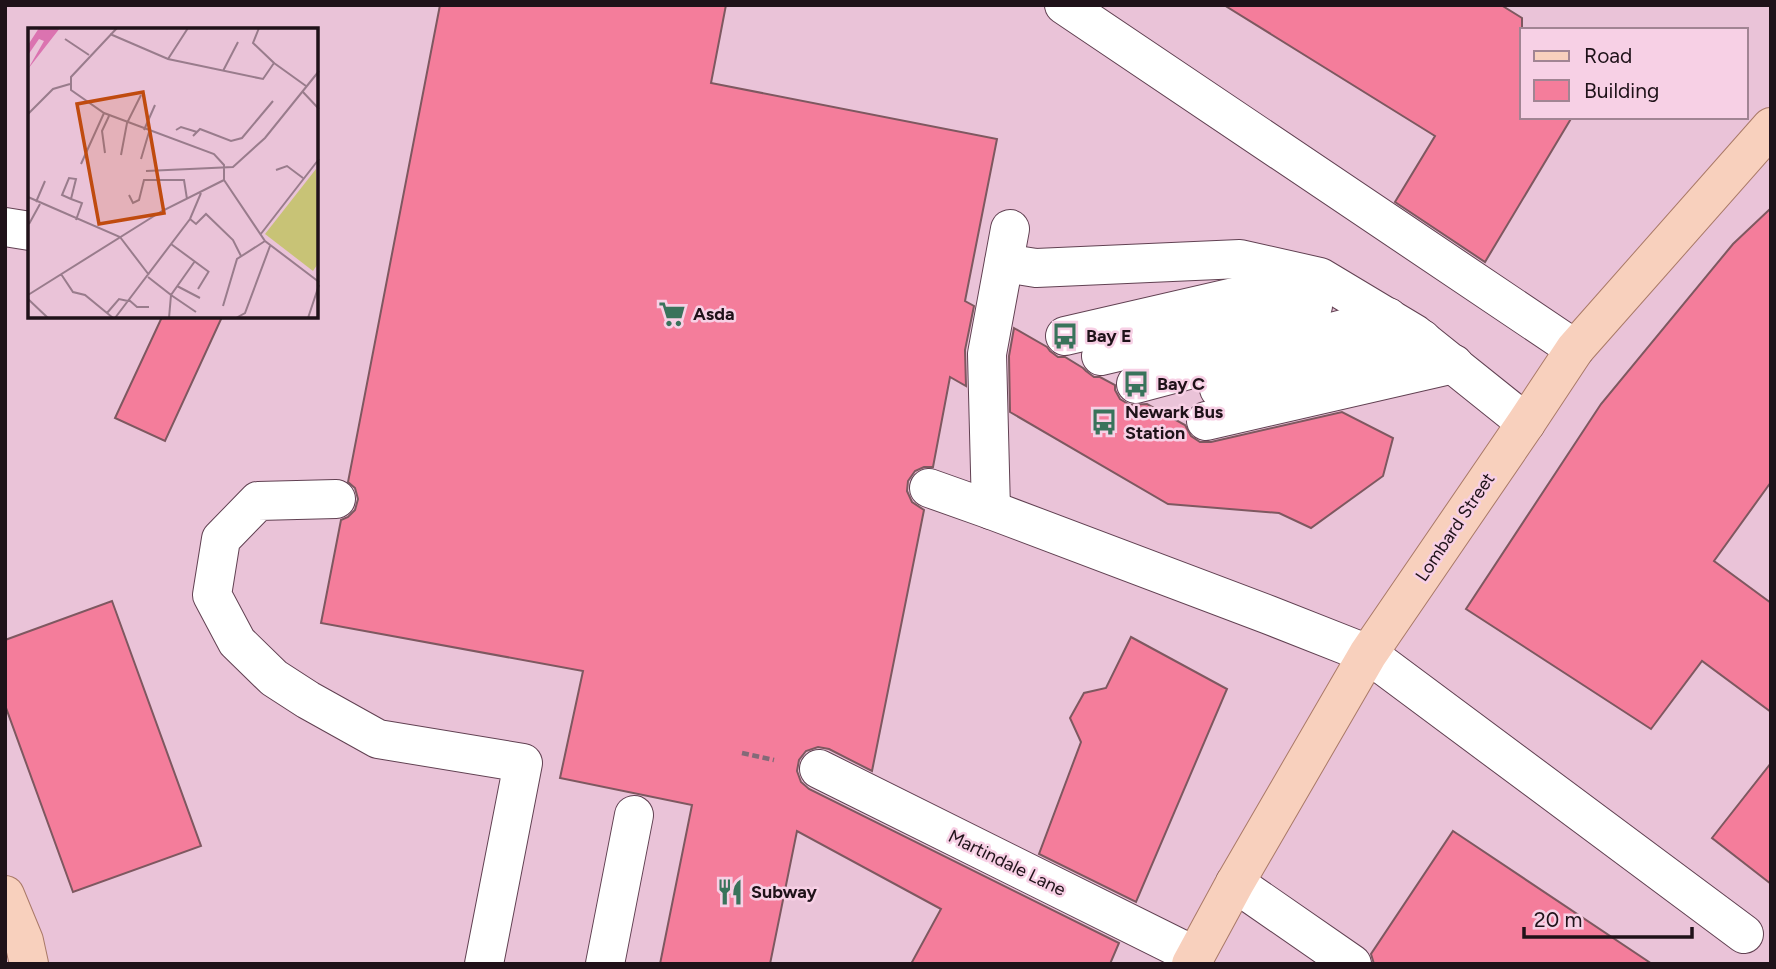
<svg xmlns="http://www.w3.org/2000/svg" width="1776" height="969" viewBox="0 0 1776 969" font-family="Figtree,sans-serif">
<rect width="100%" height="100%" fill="#eac3d8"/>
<g fill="#f47d9b" stroke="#7e5860" stroke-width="2">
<path d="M440,5H726L711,83L997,139L965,301L974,306L965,350L966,386L950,377L933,467H924L915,471L908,481L907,491L912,502L924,510L872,771L829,749L818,747L806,751L799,760L797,771L801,782L809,789L1119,943L1110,964H911L941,909L797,831L770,964H660L692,805L560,778L583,671L321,623L341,520L348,517L355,510L358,499L355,488L348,482Z"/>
<path d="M1224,5H1501L1522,18V117H1572L1485,262L1395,202L1435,136Z"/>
<path d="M1771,208V482L1714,561L1771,603V712L1702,661L1651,729L1466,609L1601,404L1733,244Z"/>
<path d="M162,317H222L165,441L115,418Z"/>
<path d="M1014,328L1047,347L1050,351L1058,357H1065L1083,368L1086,371L1094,377H1100L1115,385V390L1120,399L1130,405L1147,404L1185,425L1191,436L1200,442H1211L1342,412L1393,438L1383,476L1311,528L1279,513L1168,504L1010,412L1009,356Z"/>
<path d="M112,601L201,846L73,892L5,705V640Z"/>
<path d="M1131,637L1227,689L1136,902L1039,854L1081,742L1070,718L1084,693L1106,688Z"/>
<path d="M1771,763V884L1712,838Z"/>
<path d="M1453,831L1652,964H1374L1371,954Z"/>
</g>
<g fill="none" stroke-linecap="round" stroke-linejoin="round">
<g stroke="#614152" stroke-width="40">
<g id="minor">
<path d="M1064,5L1575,349"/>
<path d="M5,227L30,231"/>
<path d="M1004,263L1036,268L1240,259L1320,277L1415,334L1526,423"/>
<path d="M1065,336L1312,279"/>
<path d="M1101,356L1313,306"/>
<path d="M1136,384L1388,317"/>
<path d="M1219,389L1422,339"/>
<path d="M1206,421L1454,364"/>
<path d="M929,488L991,510L1269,615L1368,654L1744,934"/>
<path d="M336,499L258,501L221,539L212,595L237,642L274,678L308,700L378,739L523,763L484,964"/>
<path d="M991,510L987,354L1010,229"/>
<path d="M819,769L1195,956"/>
<path d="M1235,883L1352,964"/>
<path d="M605,964L634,815"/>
</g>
</g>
<g stroke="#a97967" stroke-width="40">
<g id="major">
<path d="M5,895L24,941L29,964"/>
<path d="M1191,964L1235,883L1368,654L1526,423L1575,349L1771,127"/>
</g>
</g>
<path stroke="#846a78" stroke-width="4.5" stroke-dasharray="7 3.5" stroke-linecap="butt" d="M742,753L774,760"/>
<use href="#minor" stroke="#fff" stroke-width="38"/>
<use href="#major" stroke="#f8d0bd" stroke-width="38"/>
</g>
<defs>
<g id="supermarket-bare" transform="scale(2.1)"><path d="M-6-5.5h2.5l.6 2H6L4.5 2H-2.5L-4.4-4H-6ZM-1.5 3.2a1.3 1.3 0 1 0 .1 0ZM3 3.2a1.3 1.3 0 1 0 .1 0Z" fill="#39735b" stroke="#f7d0e5" stroke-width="2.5" paint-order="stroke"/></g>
<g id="bus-bare" transform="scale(2.1)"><path d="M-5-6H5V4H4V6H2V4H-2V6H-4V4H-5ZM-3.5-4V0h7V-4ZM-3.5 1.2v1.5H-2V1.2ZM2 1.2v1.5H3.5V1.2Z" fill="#39735b" stroke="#f7d0e5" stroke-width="2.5" paint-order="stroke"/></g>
<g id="restaurant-bare" transform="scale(2.1)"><path d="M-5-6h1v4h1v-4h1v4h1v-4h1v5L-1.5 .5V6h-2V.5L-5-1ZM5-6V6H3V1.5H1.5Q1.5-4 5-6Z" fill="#39735b" stroke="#f7d0e5" stroke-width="2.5" paint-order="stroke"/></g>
</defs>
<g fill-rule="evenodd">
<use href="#supermarket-bare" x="672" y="314"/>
<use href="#bus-bare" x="1065" y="336"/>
<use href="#bus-bare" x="1136" y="384"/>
<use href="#bus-bare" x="1104" y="422"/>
<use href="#restaurant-bare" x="730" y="892"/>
</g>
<g text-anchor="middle" stroke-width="5" stroke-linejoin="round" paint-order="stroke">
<g font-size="18" font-weight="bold" fill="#1f1219" stroke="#f7d0e5" text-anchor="start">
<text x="693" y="320">Asda</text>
<text x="1086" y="342">Bay E</text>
<text x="1157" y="390">Bay C</text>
<text x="1125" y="418">Newark Bus<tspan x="1125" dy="21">Station</tspan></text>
<text x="751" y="898">Subway</text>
</g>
<g font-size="18" fill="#1f1219" stroke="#f7d0e5">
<text transform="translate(1455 527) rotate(-56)" y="6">Lombard Street</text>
<text transform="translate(1007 863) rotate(26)" y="6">Martindale Lane</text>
</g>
</g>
<g transform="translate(28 28)">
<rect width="290" height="290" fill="#eac3d8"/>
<path d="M288,141L291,234L285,243L237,206Z" fill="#c8c376"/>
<path d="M11,0H32L0,41L16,13L11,11L0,27V17Z" fill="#db73b0"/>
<path fill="none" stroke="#997c8c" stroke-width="2" d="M89,0L43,49V62L76,85L186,126L196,137V152M82,6L140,31L235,51L246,35L225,15L231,0M37,11L61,27M140,31L160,0M246,35L278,58M195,43L210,14M274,63L291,81M0,86L25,61L42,56M116,102L127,77M148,102L153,99L169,104M165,108L172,101L203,113L214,110L245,73M77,125L74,103L81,88M93,127L99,95L113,67M113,131L121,104M53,136L76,85M248,142L259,138L275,150M118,143L205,139L237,110L291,43M196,152L237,213L291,254M101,167L105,175L111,172L116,152H156L159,171M0,169L92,209L121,247M43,171L48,151L41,150L34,167L43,171L54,175L48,192M8,174L17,153M162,191L168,196L178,186L205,212L213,228M1,196L12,176M232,207L291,131M143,216L181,244M167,233L143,267L168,284M33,246L45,264L57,267L79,285M120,249L143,267L141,290M149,258L172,270M170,261L181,243M0,267L134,183L196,152M0,271L20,290M101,272L109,279H121M195,278L209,231L237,213M85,290L79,285L91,271L100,273M87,290L162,191L173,165M208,290L217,285L242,218M280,290L291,257"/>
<path fill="#c04b0f" fill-opacity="0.15" stroke="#c04b0f" stroke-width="3.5" d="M115,64L136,185L71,196L49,76Z"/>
<rect width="290" height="290" fill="none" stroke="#1f1219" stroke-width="3.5"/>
</g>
<rect width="1776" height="969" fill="none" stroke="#1f1219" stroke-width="14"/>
<rect x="1520" y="28" width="228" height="91" fill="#f7d0e5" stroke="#a18493" stroke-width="2"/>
<rect x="1534" y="51" width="35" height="10" fill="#f8d0bd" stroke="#a18493" stroke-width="2"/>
<text x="1584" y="63" font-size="21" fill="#1f1219">Road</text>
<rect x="1534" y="80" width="35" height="21" fill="#f47d9b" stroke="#a18493" stroke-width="2"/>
<text x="1584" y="98" font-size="21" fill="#1f1219">Building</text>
<path d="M1524 927v10h168v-10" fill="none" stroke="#1f1219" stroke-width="3.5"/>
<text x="1534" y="927" font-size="21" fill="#1f1219" stroke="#f7d0e5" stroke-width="5" paint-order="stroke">20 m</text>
</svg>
